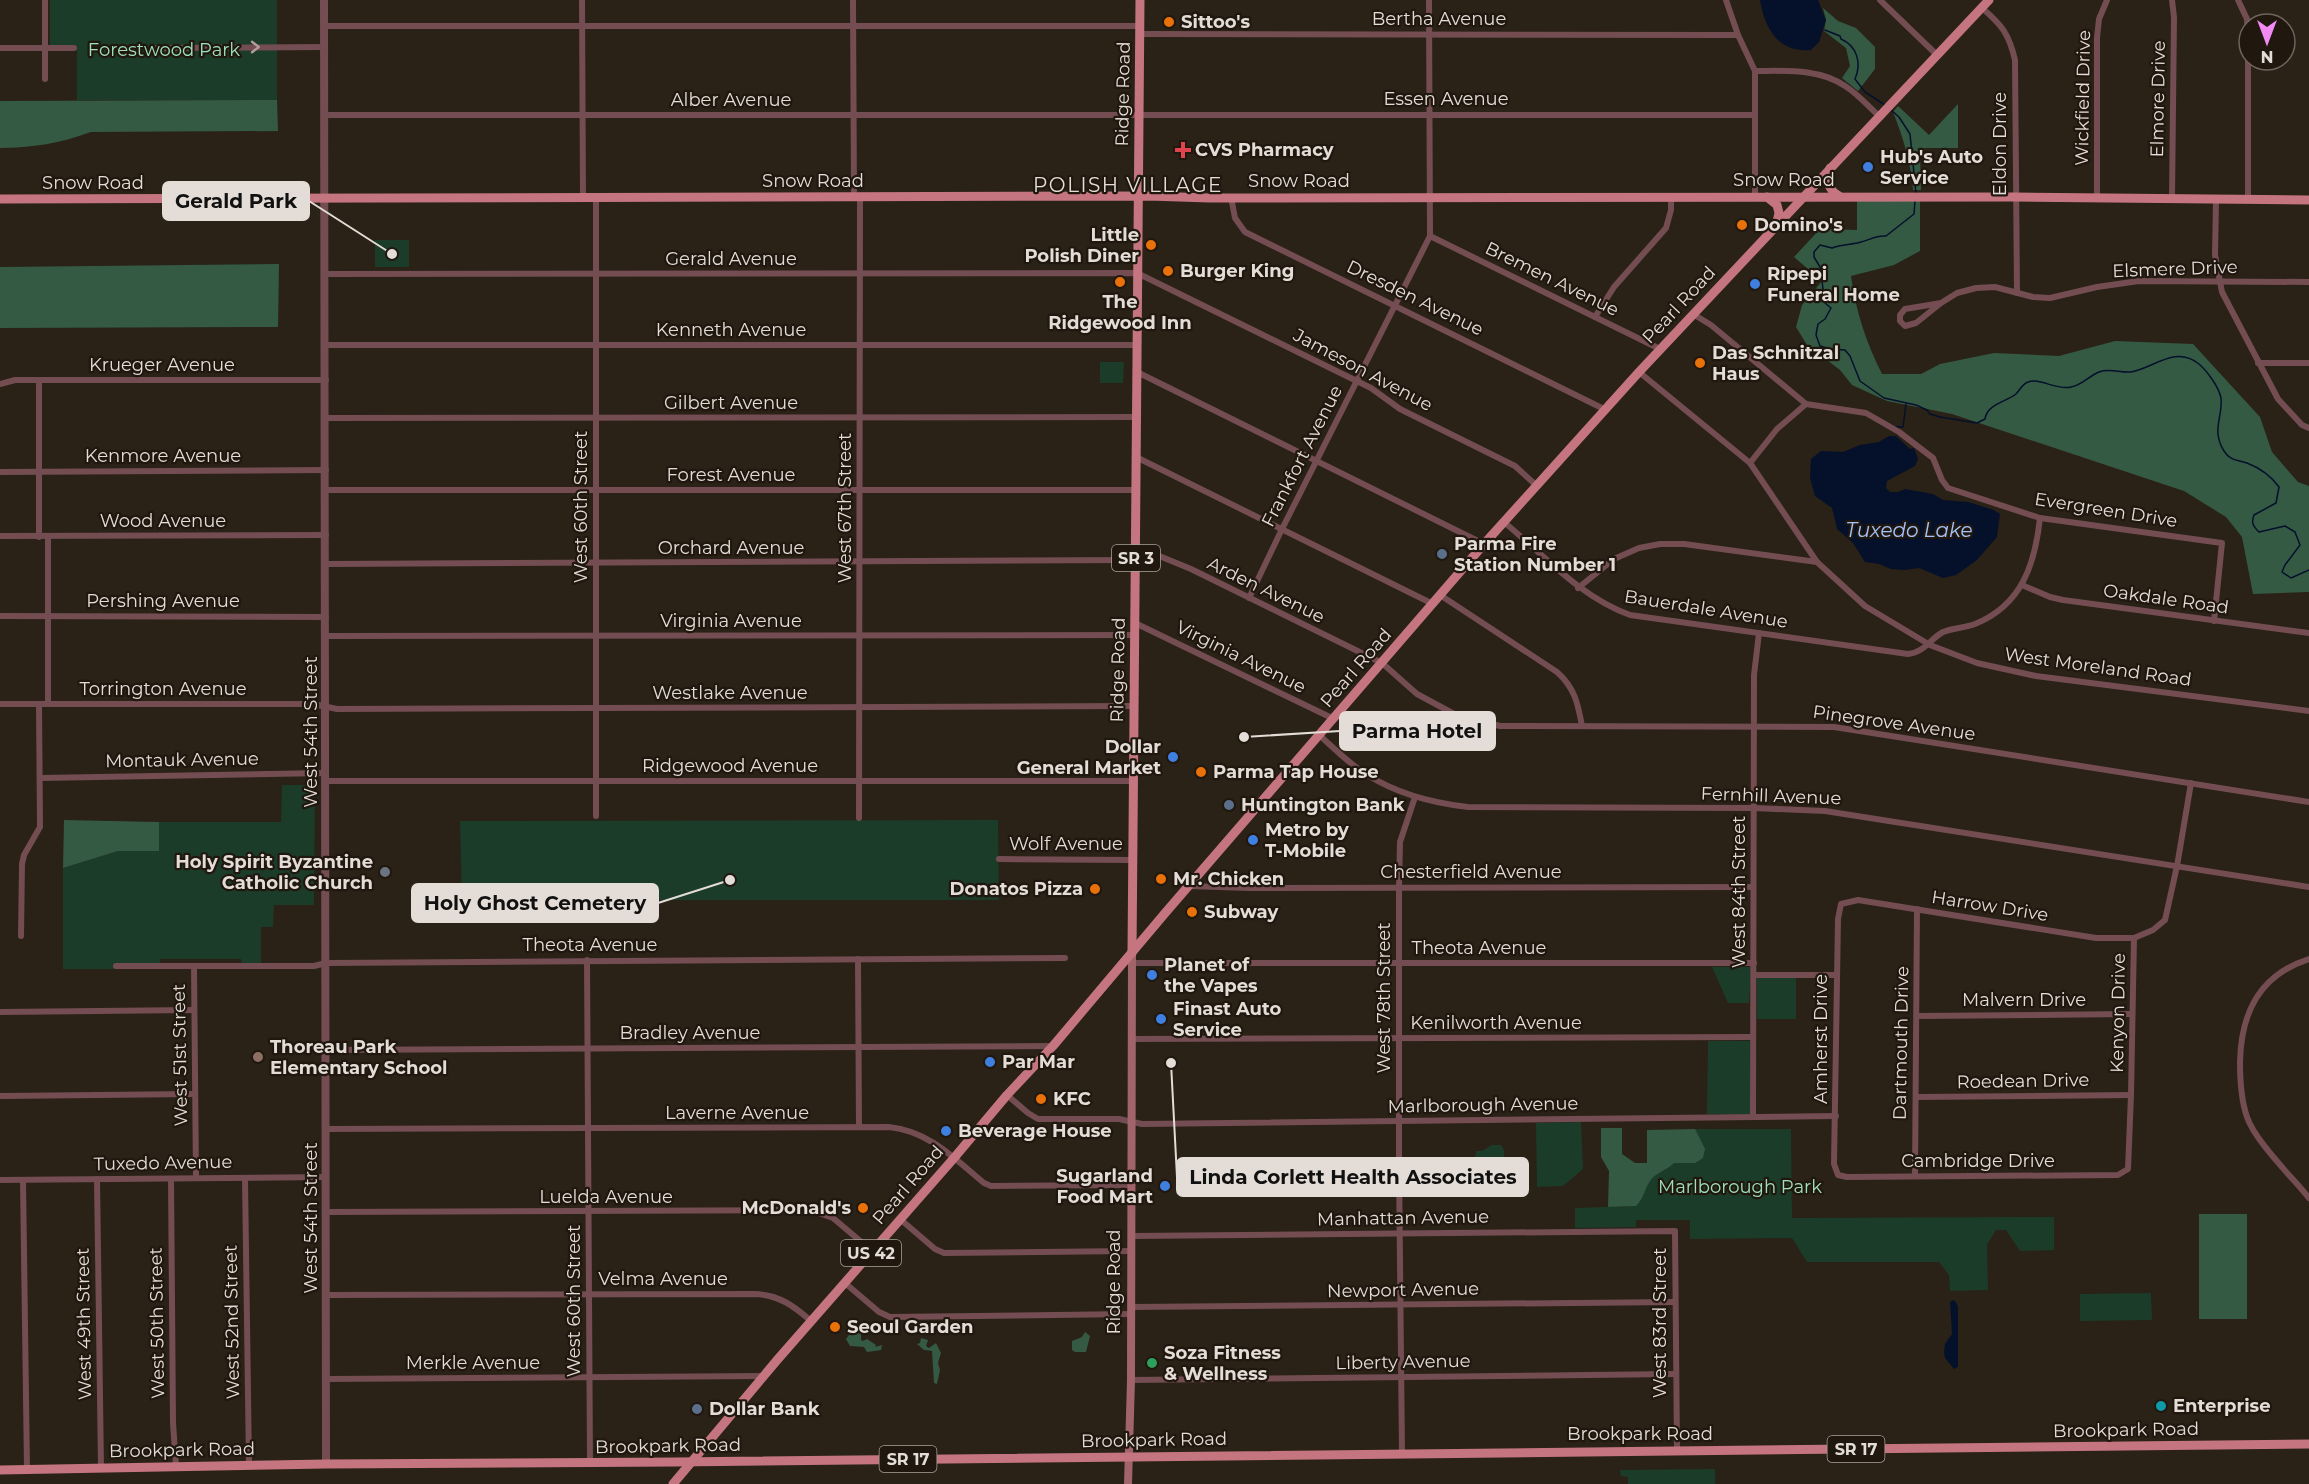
<svg xmlns="http://www.w3.org/2000/svg" width="2309" height="1484" viewBox="0 0 2309 1484" font-family="Montserrat,sans-serif">
<rect width="100%" height="100%" fill="#2a2117"/>
<g fill="#1c3c2a">
<path d="M50,0H277V100H77V46H50Z"/>
<rect x="375" y="240" width="34" height="27"/>
<path d="M1100,362H1124L1123,383H1100Z"/>
<path d="M282,785H315L314,905H274L273,927H261V964H242L241,959H160L159,969H63V868L118,851H158L159,822H281Z"/>
<path d="M998,820L999,900H462L460,821Z"/>
<path d="M1712,967H1751L1749,1003H1728Z"/>
<rect x="1757" y="978" width="39" height="41"/>
<path d="M1708,1041H1750V1114H1707Z"/>
<path d="M1581,1122L1583,1169L1563,1186L1537,1187L1536,1123Z"/>
<path d="M1695,1129H1791L1792,1218L2054,1217V1250L2020,1251L2006,1230H1996L1987,1245L1988,1290L1950,1291L1949,1275L1939,1262H1807L1792,1238L1690,1239V1220H1636V1227L1575,1228V1208L1636,1206L1635,1163L1695,1162Z"/>
<path d="M1492,1145H1501L1504,1150V1160L1475,1159L1476,1151H1482Z"/>
<path d="M2151,1293L2152,1320L2080,1321V1294Z"/>
<path d="M1715,1469V1484H1628V1477L1621,1476L1620,1470Z"/>
</g>
<g fill="#345a44">
<path d="M1823,8L1838,21L1856,28L1875,47V69L1858,91L1842,78L1850,66L1846,48L1824,31L1826,20Z"/>
<path d="M277,100L278,131L91,132C61,143 32,148 0,148V101Z"/>
<path d="M1958,104V148H1925L1920,153L1921,190H1913C1911,163 1903,137 1893,112L1898,106L1929,135Z"/>
<path d="M1857,200H1920V251L1894,265L1851,276C1856,312 1866,342 1882,374H1921L1940,364L1994,353L2059,356L2115,341L2193,344L2260,417L2272,452L2298,482L2309,486V592L2253,594L2242,537L2226,517L2184,491L1952,414L1887,401L1852,385L1840,370L1807,345L1796,327L1802,305L1822,281L1794,257L1820,229L1857,230Z"/>
<path d="M279,264L278,327L0,328V267Z"/>
<path d="M64,820L159,822V851H118L63,868Z"/>
<path d="M1601,1128H1622V1154L1635,1163H1647V1130L1695,1129L1705,1149L1703,1158L1695,1163H1674C1667,1170 1655,1173 1650,1181C1644,1190 1644,1198 1636,1206L1608,1207L1609,1171L1601,1157Z"/>
<rect x="2199" y="1214" width="48" height="105"/>
<path d="M861,1330V1340L863,1341L867,1339L876,1345L875,1347L882,1345L881,1350L867,1352L864,1347L850,1346L846,1339L851,1332Z"/>
<path d="M1085,1332L1090,1336L1086,1352H1075L1072,1350V1341L1082,1337Z"/>
<path d="M921,1338L928,1340L926,1346L929,1348L936,1343L941,1353L938,1363L940,1370L937,1384L934,1383L932,1351L924,1350L917,1344L920,1343Z"/>
</g>
<g fill="#05112b">
<path d="M1760,0H1818L1826,20L1819,42L1811,50C1779,53 1765,30 1760,0Z"/>
<path d="M1889,436H1896L1910,449L1914,448L1918,459L1915,466L1887,481L1886,488L1890,492H1898L1905,489L1933,494L1943,500L1968,502L1994,510L2000,514L1997,537L1977,560L1956,575L1943,578L1919,568L1904,570L1891,569L1879,564L1865,562L1853,543L1837,529L1832,508L1815,496L1810,478L1811,459L1821,451L1843,452L1860,445L1879,442Z"/>
<path d="M1953,1300L1956,1302L1958,1307V1367L1954,1369L1945,1358L1944,1352L1945,1344L1952,1334L1950,1302Z"/>
</g>
<g fill="none" stroke-linecap="round" stroke-linejoin="round">
<g stroke="#05112b" stroke-width="1.5">
<path d="M1825,30L1840,36L1841,39C1857,46 1862,63 1855,79L1865,92L1885,105"/>
<path d="M1891,110L1899,117L1910,134L1916,194"/>
<path d="M1915,201L1914,214L1886,236C1876,235 1870,240 1861,242C1851,245 1842,244 1832,248L1820,245L1814,252V257L1820,267L1825,303L1831,308L1825,319L1818,324L1816,335L1820,346L1831,349L1845,350L1850,356L1860,381L1884,398L1916,405L1927,410L1930,414L1940,417L1977,423L1985,419C1987,404 2006,402 2016,394C2020,390 2022,384 2028,382C2039,377 2057,391 2071,387C2082,385 2089,376 2099,372C2110,368 2120,373 2131,372C2154,368 2175,345 2199,364C2207,371 2219,387 2221,398C2223,417 2211,430 2224,451C2230,461 2238,460 2247,463C2260,468 2271,476 2279,487L2276,503L2254,515C2251,523 2253,526 2259,532L2285,526L2295,532L2300,545L2285,565L2282,572L2291,578L2309,570"/>
<path d="M1896,427H1903L1906,404"/>
</g>
<g stroke="#734d51" stroke-width="6">
<path d="M45,0V79"/>
<path d="M582,0L583,198"/>
<path d="M853,0L854,197"/>
<path d="M1726,0L1738,35L1755,71V197"/>
<path d="M1880,0L1937,55"/>
<path d="M2172,0L2174,17L2172,198"/>
<path d="M2238,0L2247,19L2248,37V200"/>
<path d="M1982,8C2002,25 2009,34 2015,60L2017,293"/>
<path d="M325,26H1140"/>
<path d="M1140,34L1738,35"/>
<path d="M0,48H74"/>
<path d="M157,48L324,47"/>
<path d="M1755,71C1785,71 1819,68 1845,86C1858,94 1869,107 1880,117"/>
<path d="M324,115H1755"/>
<path d="M1231,197L1235,218L1245,232L1606,410"/>
<path d="M596,198V816"/>
<path d="M2097,198V38L2099,19L2107,0"/>
<path d="M2216,200L2215,255L2222,292L2278,399L2302,425L2309,428"/>
<path d="M1430,236L1660,349"/>
<path d="M325,274L1137,273L1371,388L1400,409L1515,466L1537,486"/>
<path d="M1941,303L1905,309L1900,315V321L1905,326L1916,323L1941,303L1957,293L1976,288L1995,287L2033,297L2050,298L2097,287L2139,281L2309,282"/>
<path d="M1693,314L1711,325L1806,404L1866,413L1899,432L1933,458L1942,480L1948,488L2040,518L2222,543L2214,621"/>
<path d="M1595,317L1614,287L1666,228L1671,210V197"/>
<path d="M325,345H1137"/>
<path d="M2258,363H2309"/>
<path d="M1137,372L1484,544"/>
<path d="M1639,372L1750,463L1817,562L1865,606L1930,645L1977,663L2036,676L2309,711"/>
<path d="M39,380V537"/>
<path d="M0,384L15,380H326"/>
<path d="M326,418L1136,417"/>
<path d="M1136,457L1433,604"/>
<path d="M1750,463L1777,429L1806,404"/>
<path d="M0,472L326,470"/>
<path d="M326,490H1135"/>
<path d="M1505,523C1545,556 1580,597 1630,615L1908,654C1925,652 1930,639 1943,632C1952,628 1965,628 1975,624C2022,605 2035,564 2040,518"/>
<path d="M0,536L326,535"/>
<path d="M48,537V704"/>
<path d="M1135,546L1191,569L1382,663L1417,694L1456,715L1500,726L1834,727L2309,802"/>
<path d="M326,564L1136,560"/>
<path d="M2022,585L2050,597L2063,600L2309,633"/>
<path d="M1578,588L1614,559L1639,548L1660,544H1684L1817,562"/>
<path d="M1440,595L1557,672C1575,688 1578,704 1582,726"/>
<path d="M1249,598L1282,529L1430,236L1429,0"/>
<path d="M0,616L326,617"/>
<path d="M1135,623L1334,719"/>
<path d="M326,636L1135,635"/>
<path d="M0,704H313L337,709L1134,706"/>
<path d="M1319,735C1334,748 1349,764 1366,774C1397,794 1432,803 1468,807L1753,808L1825,811L2309,887"/>
<path d="M40,778L326,773"/>
<path d="M326,781H1134"/>
<path d="M859,818L860,197"/>
<path d="M999,859L1132,860"/>
<path d="M1188,886L1249,888L1753,887"/>
<path d="M21,936L22,864L24,855L40,827L39,704"/>
<path d="M2134,938L2131,1095L2128,1169L2118,1175L1847,1177L1838,1175L1834,1164L1838,919L1841,904L1858,900L2096,938H2134L2153,930L2165,920L2177,866L2191,783"/>
<path d="M858,959L859,1127"/>
<path d="M2309,959C2259,975 2241,1013 2240,1062C2240,1080 2241,1100 2247,1117C2255,1141 2292,1177 2309,1198"/>
<path d="M587,960L590,1463"/>
<path d="M1132,963H1754"/>
<path d="M116,966H314L326,963L1065,958"/>
<path d="M194,966L196,1178"/>
<path d="M1754,975H1837"/>
<path d="M0,1012L194,1010"/>
<path d="M1917,1016L2131,1014"/>
<path d="M1131,1039L1753,1037"/>
<path d="M326,1050L1053,1046"/>
<path d="M1007,1095L1028,1113L1038,1119H1119L1142,1124L1836,1116"/>
<path d="M0,1096L195,1094"/>
<path d="M1916,1097L2131,1095"/>
<path d="M1753,1116L1754,675L1759,633"/>
<path d="M326,1129L889,1127C929,1131 955,1159 984,1183L991,1186L1130,1185"/>
<path d="M1915,1176L1917,909"/>
<path d="M245,1178L249,1466"/>
<path d="M97,1179L101,1468"/>
<path d="M171,1179L173,1423L176,1466"/>
<path d="M0,1180L326,1177"/>
<path d="M23,1180L27,1469"/>
<path d="M326,1212L810,1210L833,1218L872,1251"/>
<path d="M900,1219L935,1249L944,1253L1131,1251"/>
<path d="M1131,1236L1675,1231L1677,1450"/>
<path d="M845,1283L879,1312L890,1317L1131,1314"/>
<path d="M326,1295L755,1294C779,1295 794,1306 811,1321"/>
<path d="M1131,1307L1675,1302"/>
<path d="M326,1379L764,1376"/>
<path d="M1131,1380L1675,1374"/>
<path d="M1402,1453L1399,1166V887L1400,842L1415,797"/>
</g>
<path stroke="#734d51" stroke-width="8" d="M324,0L326,1464"/>
<path stroke="#a1646b" stroke-width="8" d="M1128,1484L1131,1380L1132,953"/>
<g stroke="#c4757f" stroke-width="9">
<path d="M1830,168C1827,181 1827,189 1839,196"/>
<path d="M1767,197L1777,205L1779,213L1777,222"/>
<path d="M0,199L1149,196L1209,198L2015,197L2309,200"/>
<path d="M1132,953L1140,0"/>
<path d="M0,1470L326,1464L675,1462L2309,1444"/>
<path d="M673,1484L778,1359L954,1158L1007,1095L1053,1046L1166,912L1484,544L1639,372L1989,0"/>
</g>
</g>
<defs><path id="oneway-chevron" d="M-2-3.5L2.5 0L-2 3.5" fill="none" stroke-width="1.6" stroke-linecap="round" stroke-linejoin="round" transform="scale(1.5)"/></defs>
<use stroke="#b19c9b" href="#oneway-chevron" transform="translate(255 47)"/>
<g fill="#e8710a" stroke="#20170e" stroke-width="2">
<circle cx="1169" cy="22" r="6"/>
<circle cx="1742" cy="225" r="6"/>
<circle cx="1151" cy="245" r="6"/>
<circle cx="1168" cy="271" r="6"/>
<circle cx="1120" cy="282" r="6"/>
<circle cx="1700" cy="363" r="6"/>
<circle cx="1201" cy="772" r="6"/>
<circle cx="1161" cy="879" r="6"/>
<circle cx="1095" cy="889" r="6"/>
<circle cx="1192" cy="912" r="6"/>
<circle cx="1041" cy="1099" r="6"/>
<circle cx="863" cy="1208" r="6"/>
<circle cx="835" cy="1327" r="6"/>
</g>
<path fill="#e0444e" stroke="#20170e" stroke-width="2" d="M1180 141h6v6h6v6h-6v6h-6v-6h-6v-6h6z"/>
<g fill="#3f7fe0" stroke="#20170e" stroke-width="2">
<circle cx="1868" cy="167" r="6"/>
<circle cx="1755" cy="284" r="6"/>
<circle cx="1173" cy="757" r="6"/>
<circle cx="1253" cy="840" r="6"/>
<circle cx="1152" cy="975" r="6"/>
<circle cx="1161" cy="1019" r="6"/>
<circle cx="990" cy="1062" r="6"/>
<circle cx="946" cy="1131" r="6"/>
<circle cx="1165" cy="1186" r="6"/>
</g>
<g fill="#5c6f8a" stroke="#20170e" stroke-width="2">
<circle cx="1442" cy="554" r="6"/>
<circle cx="1229" cy="805" r="6"/>
<circle cx="697" cy="1409" r="6"/>
</g>
<circle fill="#6b7280" stroke="#20170e" stroke-width="2" cx="385" cy="872" r="6"/>
<circle fill="#8d6e63" stroke="#20170e" stroke-width="2" cx="258" cy="1057" r="6"/>
<circle fill="#2e9e5b" stroke="#20170e" stroke-width="2" cx="1152" cy="1363" r="6"/>
<circle fill="#0f9aa8" stroke="#20170e" stroke-width="2" cx="2161" cy="1406" r="6"/>
<g text-anchor="middle" stroke-width="4.5" stroke-linejoin="round" paint-order="stroke">
<g fill="#20170e" stroke="#a9a29b" stroke-width="1.5">
<rect x="1112" y="545" width="48" height="26" rx="4.5"/>
<rect x="841" y="1240" width="60" height="26" rx="4.5"/>
<rect x="1827.5" y="1436" width="57" height="26" rx="4.5"/>
<rect x="879.5" y="1446" width="57" height="26" rx="4.5"/>
</g>
<g font-size="16" font-weight="bold" fill="#e4ddd7">
<text x="1136" y="564">SR 3</text>
<text x="871" y="1259">US 42</text>
<text x="1856" y="1455">SR 17</text>
<text x="908" y="1465">SR 17</text>
</g>
<g font-size="18" fill="#e4ddd7" stroke="#20170e">
<text x="1439" y="25">Bertha Avenue</text>
<text transform="translate(1123 94) rotate(-89)" y="6">Ridge Road</text>
<text transform="translate(2083 98) rotate(-89)" y="6">Wickfield Drive</text>
<text x="1446" y="105">Essen Avenue</text>
<text transform="translate(2158 99) rotate(-89)" y="6">Elmore Drive</text>
<text x="731" y="106">Alber Avenue</text>
<text transform="translate(2000 144) rotate(-90)" y="6">Eldon Drive</text>
<text x="1784" y="186">Snow Road</text>
<text x="813" y="187">Snow Road</text>
<text x="1299" y="187">Snow Road</text>
<text x="93" y="189">Snow Road</text>
<text x="731" y="265">Gerald Avenue</text>
<text transform="translate(2175 269) rotate(-2)" y="6">Elsmere Drive</text>
<text transform="translate(1552 279) rotate(26)" y="6">Bremen Avenue</text>
<text transform="translate(1415 298) rotate(26)" y="6">Dresden Avenue</text>
<text transform="translate(1679 305) rotate(-47)" y="6">Pearl Road</text>
<text x="731" y="336">Kenneth Avenue</text>
<text x="162" y="371">Krueger Avenue</text>
<text transform="translate(1363 370) rotate(28)" y="6">Jameson Avenue</text>
<text x="731" y="409">Gilbert Avenue</text>
<text x="163" y="462">Kenmore Avenue</text>
<text transform="translate(1302 456) rotate(-63)" y="6">Frankfort Avenue</text>
<text x="731" y="481">Forest Avenue</text>
<text transform="translate(581 507) rotate(-90)" y="6">West 60th Street</text>
<text transform="translate(845 508) rotate(-90)" y="6">West 67th Street</text>
<text transform="translate(2106 510) rotate(9)" y="6">Evergreen Drive</text>
<text x="163" y="527">Wood Avenue</text>
<text x="731" y="554">Orchard Avenue</text>
<text transform="translate(1266 590) rotate(26)" y="6">Arden Avenue</text>
<text transform="translate(2166 599) rotate(8)" y="6">Oakdale Road</text>
<text x="163" y="607">Pershing Avenue</text>
<text transform="translate(1706 609) rotate(9)" y="6">Bauerdale Avenue</text>
<text x="731" y="627">Virginia Avenue</text>
<text transform="translate(1241 657) rotate(26)" y="6">Virginia Avenue</text>
<text transform="translate(2098 667) rotate(8)" y="6">West Moreland Road</text>
<text transform="translate(1356 668) rotate(-49)" y="6">Pearl Road</text>
<text transform="translate(1118 670) rotate(-89)" y="6">Ridge Road</text>
<text x="163" y="695">Torrington Avenue</text>
<text x="730" y="699">Westlake Avenue</text>
<text transform="translate(1894 723) rotate(8)" y="6">Pinegrove Avenue</text>
<text transform="translate(311 732) rotate(-90)" y="6">West 54th Street</text>
<text transform="translate(182 760) rotate(-1)" y="6">Montauk Avenue</text>
<text x="730" y="772">Ridgewood Avenue</text>
<text transform="translate(1771 796) rotate(2)" y="6">Fernhill Avenue</text>
<text x="1066" y="850">Wolf Avenue</text>
<text x="1471" y="878">Chesterfield Avenue</text>
<text transform="translate(1739 892) rotate(-90)" y="6">West 84th Street</text>
<text transform="translate(1990 906) rotate(9)" y="6">Harrow Drive</text>
<text x="590" y="951">Theota Avenue</text>
<text x="1479" y="954">Theota Avenue</text>
<text transform="translate(1384 998) rotate(-90)" y="6">West 78th Street</text>
<text x="2024" y="1006">Malvern Drive</text>
<text transform="translate(2118 1013) rotate(-89)" y="6">Kenyon Drive</text>
<text x="1496" y="1029">Kenilworth Avenue</text>
<text x="690" y="1039">Bradley Avenue</text>
<text transform="translate(1821 1039) rotate(-90)" y="6">Amherst Drive</text>
<text transform="translate(1901 1043) rotate(-89)" y="6">Dartmouth Drive</text>
<text transform="translate(180 1055) rotate(-91)" y="6">West 51st Street</text>
<text transform="translate(2023 1081) rotate(-1)" y="6">Roedean Drive</text>
<text transform="translate(1483 1105) rotate(-1)" y="6">Marlborough Avenue</text>
<text x="737" y="1119">Laverne Avenue</text>
<text x="1978" y="1167">Cambridge Drive</text>
<text transform="translate(163 1163) rotate(-1)" y="6">Tuxedo Avenue</text>
<text transform="translate(908 1185) rotate(-49)" y="6">Pearl Road</text>
<text x="606" y="1203">Luelda Avenue</text>
<text transform="translate(311 1218) rotate(-90)" y="6">West 54th Street</text>
<text transform="translate(1403 1218) rotate(-1)" y="6">Manhattan Avenue</text>
<text x="663" y="1285">Velma Avenue</text>
<text transform="translate(1114 1282) rotate(-90)" y="6">Ridge Road</text>
<text transform="translate(1403 1290) rotate(-1)" y="6">Newport Avenue</text>
<text transform="translate(574 1301) rotate(-90)" y="6">West 60th Street</text>
<text transform="translate(232 1322) rotate(-91)" y="6">West 52nd Street</text>
<text transform="translate(157 1323) rotate(-91)" y="6">West 50th Street</text>
<text transform="translate(1660 1323) rotate(-90)" y="6">West 83rd Street</text>
<text transform="translate(84 1324) rotate(-91)" y="6">West 49th Street</text>
<text transform="translate(1403 1362) rotate(-1)" y="6">Liberty Avenue</text>
<text x="473" y="1369">Merkle Avenue</text>
<text transform="translate(2126 1430) rotate(-1)" y="6">Brookpark Road</text>
<text x="1640" y="1440">Brookpark Road</text>
<text transform="translate(1154 1440) rotate(-1)" y="6">Brookpark Road</text>
<text transform="translate(668 1446) rotate(-1)" y="6">Brookpark Road</text>
<text transform="translate(182 1450) rotate(-1)" y="6">Brookpark Road</text>
</g>
<g font-size="18" font-weight="bold" fill="#e4ddd7" stroke="#20170e" text-anchor="start">
<text x="1181" y="28">Sittoo's</text>
<text x="1195" y="156">CVS Pharmacy</text>
<text x="1880" y="163">Hub's Auto<tspan x="1880" dy="21">Service</tspan></text>
<text x="1754" y="231">Domino's</text>
<text x="1139" y="241" text-anchor="end">Little<tspan x="1139" dy="21">Polish Diner</tspan></text>
<text x="1180" y="277">Burger King</text>
<text x="1767" y="280">Ripepi<tspan x="1767" dy="21">Funeral Home</tspan></text>
<text x="1120" y="308" text-anchor="middle">The<tspan x="1120" dy="21">Ridgewood Inn</tspan></text>
<text x="1712" y="359">Das Schnitzal<tspan x="1712" dy="21">Haus</tspan></text>
<text x="1454" y="550">Parma Fire<tspan x="1454" dy="21">Station Number 1</tspan></text>
<text x="1161" y="753" text-anchor="end">Dollar<tspan x="1161" dy="21">General Market</tspan></text>
<text x="1213" y="778">Parma Tap House</text>
<text x="1241" y="811">Huntington Bank</text>
<text x="1265" y="836">Metro by<tspan x="1265" dy="21">T-Mobile</tspan></text>
<text x="373" y="868" text-anchor="end">Holy Spirit Byzantine<tspan x="373" dy="21">Catholic Church</tspan></text>
<text x="1173" y="885">Mr. Chicken</text>
<text x="1083" y="895" text-anchor="end">Donatos Pizza</text>
<text x="1204" y="918">Subway</text>
<text x="1164" y="971">Planet of<tspan x="1164" dy="21">the Vapes</tspan></text>
<text x="1173" y="1015">Finast Auto<tspan x="1173" dy="21">Service</tspan></text>
<text x="270" y="1053">Thoreau Park<tspan x="270" dy="21">Elementary School</tspan></text>
<text x="1002" y="1068">Par Mar</text>
<text x="1053" y="1105">KFC</text>
<text x="958" y="1137">Beverage House</text>
<text x="1153" y="1182" text-anchor="end">Sugarland<tspan x="1153" dy="21">Food Mart</tspan></text>
<text x="851" y="1214" text-anchor="end">McDonald's</text>
<text x="847" y="1333">Seoul Garden</text>
<text x="1164" y="1359">Soza Fitness<tspan x="1164" dy="21">&amp; Wellness</tspan></text>
<text x="2173" y="1412">Enterprise</text>
<text x="709" y="1415">Dollar Bank</text>
</g>
<g font-size="18" fill="#9ee0b9" stroke="#20170e">
<text x="164" y="56">Forestwood Park</text>
<text x="1740" y="1193">Marlborough Park</text>
</g>
<g font-size="20" letter-spacing="1.5" fill="#e4ddd7" stroke="#20170e">
<text x="1128" y="192">POLISH VILLAGE</text>
</g>
<g font-size="20" font-style="italic" fill="#a5c3fb" stroke="#20170e">
<text x="1909" y="537">Tuxedo Lake</text>
</g>
</g>
<path fill="none" stroke="#e4ddd7" stroke-width="2" d="M392 254L309 201M1244 737L1340 731M730 880L658 903M1171 1063L1177 1177"/>
<g fill="#e4ddd7" stroke="#20170e" stroke-width="2">
<circle cx="392" cy="254" r="6"/>
<circle cx="1244" cy="737" r="6"/>
<circle cx="730" cy="880" r="6"/>
<circle cx="1171" cy="1063" r="6"/>
</g>
<g fill="#e4ddd7" stroke="#e4ddd7" stroke-width="2">
<rect x="163" y="182" width="146" height="38" rx="6"/>
<rect x="1340" y="712" width="155" height="38" rx="6"/>
<rect x="412" y="884" width="246" height="38" rx="6"/>
<rect x="1177" y="1158" width="351" height="38" rx="6"/>
</g>
<g font-size="20" text-anchor="middle" font-weight="bold" fill="#111">
<text x="236" y="208">Gerald Park</text>
<text x="1417" y="738">Parma Hotel</text>
<text x="535" y="910">Holy Ghost Cemetery</text>
<text x="1353" y="1184">Linda Corlett Health Associates</text>
</g>
<g transform="translate(2267 42) rotate(180)"><circle r="28" fill="#20170e" stroke="#6e665e" stroke-width="1.5"/>
<path d="M0-4.5L10 22L0 15L-10 22Z" fill="#f28af3"/>
<text y="-9" font-size="16" font-weight="bold" text-anchor="middle" fill="#e4ddd7">N</text>
</g>
</svg>
